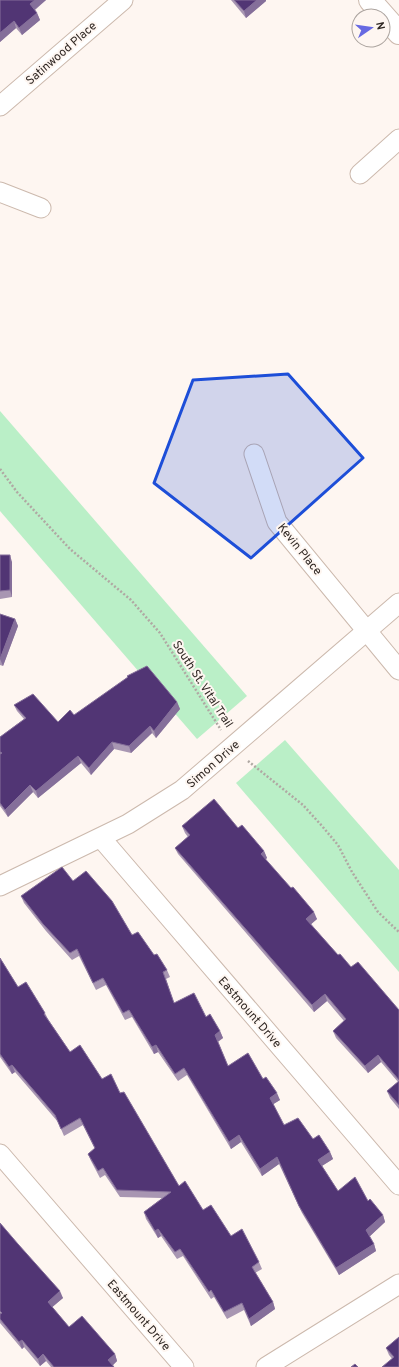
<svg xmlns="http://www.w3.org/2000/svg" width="399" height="1367" viewBox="0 0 399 1367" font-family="Overpass,sans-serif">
<rect width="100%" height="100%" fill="#fef6f1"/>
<g fill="#baefc7">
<path d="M0,411L247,696L197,739L0,511Z"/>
<path d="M285,740L399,870V972L236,783Z"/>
</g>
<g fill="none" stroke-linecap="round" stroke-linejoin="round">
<g stroke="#ccb9ad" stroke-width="21">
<g id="minor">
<path d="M0,106L123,0"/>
<path d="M360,174L399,139"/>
<path d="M0,192L41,208"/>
<path d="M254,454L277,522L399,670"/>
<path d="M101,838L399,1185"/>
<path d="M0,886L128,824L182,790L399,603"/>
<path d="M0,1154L184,1367"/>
<path d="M266,1367L399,1284"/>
</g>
</g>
<g stroke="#ccb9ad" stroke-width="24">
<path id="tertiary" d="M370,0L399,33"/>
</g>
<g stroke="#b0a8a3" stroke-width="2.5" stroke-dasharray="2 2" stroke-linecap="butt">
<path d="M0,469L17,492L70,549L131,600L160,633L221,730"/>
<path d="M248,761L303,805L322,826L338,845L352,872L378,912L399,932"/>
</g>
<use href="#minor" stroke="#fff" stroke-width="19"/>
<use href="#tertiary" stroke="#fff" stroke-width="22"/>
</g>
<g fill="#a896b2">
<path d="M0,0H46L35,10L37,13L40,20L22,35L16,28L0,42Z"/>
<path d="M231,0H266V1L246,18Z"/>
<path d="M0,555L12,562V597L0,599Z"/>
<path d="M0,614L15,619L18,626L3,666L0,665Z"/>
<path d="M177,702L180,709L156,738L152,733L131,753L114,749L91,775L81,763L38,798L33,792L8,817L0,806V737L24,719L17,711L14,705L58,722L74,715Z"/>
<path d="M182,826L238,828L264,851L267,858L265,860L317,919L311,924L338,955L399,1010V1109L390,1098L387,1091L398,1082L381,1062L368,1073L336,1038L333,1031L344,1021L327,1001L314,1012L178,854L175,848L188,837L185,833Z"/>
<path d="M73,881L154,955L167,970L170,977L166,979L174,1003L206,1017L220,1031L223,1038L218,1042L228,1066L263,1079L280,1100L273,1104L284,1125L313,1139L330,1152L333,1159L322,1166L338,1191L368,1201L383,1215L385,1222L369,1237L374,1244L376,1251L339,1275L302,1213L279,1164L262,1176L241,1142L231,1149L187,1075L178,1081L158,1052L154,1054L132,1017L125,1020L106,985L96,990L79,956L72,960L46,931L24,903L21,896Z"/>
<path d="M0,958L18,987L45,1013L48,1019L70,1052L102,1079L120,1093L179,1186L203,1210L259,1262L262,1269L255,1273L273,1302L275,1309L251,1326L244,1310L227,1319L214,1297L211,1299L183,1256L177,1259L161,1236L158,1238L146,1219L144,1212L162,1198L120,1197L105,1175L100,1178L91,1161L88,1154L95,1149L83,1125L64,1136L58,1122L15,1072L12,1074L0,1057Z"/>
<path d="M0,1223L63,1298L52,1307L69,1327L115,1354L117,1361L113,1365L114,1367H51L46,1361L40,1366L24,1347L22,1349L0,1323Z"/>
<path d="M399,1337V1367L389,1355L386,1348Z"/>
</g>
<g fill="#856f9a">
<path d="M35,0H46L33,11L30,4Z"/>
<path d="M257,0H266V1L246,18L244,11Z"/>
<path d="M37,13L40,20L22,35L19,28Z"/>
<path d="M14,21L16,28L0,42V33Z"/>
<path d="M10,555L12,562V597L10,590Z"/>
<path d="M15,619L18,626L3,666L0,659Z"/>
<path d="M177,702L180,709L156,738L154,731Z"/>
<path d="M150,726L152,733L131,753L129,746Z"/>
<path d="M112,742L114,749L91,775L89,768Z"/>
<path d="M78,756L81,763L38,798L36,791Z"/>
<path d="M30,785L33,792L8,817L5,810Z"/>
<path d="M264,851L267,858L263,861L261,854Z"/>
<path d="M314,912L317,919L309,926L306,919Z"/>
<path d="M325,994L327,1001L314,1012L312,1005Z"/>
<path d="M220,1031L223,1038L217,1042L215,1035Z"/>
<path d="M156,1045L158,1052L154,1054L152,1047Z"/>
<path d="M378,1055L381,1062L368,1073L365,1066Z"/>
<path d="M12,1065L15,1072L12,1074L9,1067Z"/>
<path d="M277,1093L280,1100L272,1105L270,1098Z"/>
<path d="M239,1135L241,1142L231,1149L229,1142Z"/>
<path d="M330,1152L333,1159L320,1167L318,1160Z"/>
<path d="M277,1157L279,1164L262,1176L260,1169Z"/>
<path d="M383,1215L385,1222L369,1237L366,1230Z"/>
<path d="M158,1229L161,1236L158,1238L155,1231Z"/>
<path d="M374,1244L376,1251L339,1275L336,1268Z"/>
<path d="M60,1291L63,1298L50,1309L48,1302Z"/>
<path d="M273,1302L275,1309L251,1326L249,1319Z"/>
<path d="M22,1340L24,1347L22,1349L19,1342Z"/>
<path d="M43,1354L46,1361L40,1366L38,1359Z"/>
<path d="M115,1354L117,1361L111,1367L108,1360Z"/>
</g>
<g fill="#513574" stroke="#856f9a">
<path d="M0,0H35L30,4L37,13L19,28L14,21L0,33Z"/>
<path d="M234,0H257L244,11Z"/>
<path d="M0,555H10V590L0,591Z"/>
<path d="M0,614L15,619L0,659Z"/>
<path d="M147,666L177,702L154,731L150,726L129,746L112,742L89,768L78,756L36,791L30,785L5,810L0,803V754L2,753L0,752V737L26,718L14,705L33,694L58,722L70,710L74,715L128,677L127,676Z"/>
<path d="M214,799L238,828L242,825L264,851L261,854L291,888L293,887L314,912L306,919L338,955L340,954L351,967L358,962L399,1010V1080L378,1055L365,1066L333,1031L346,1019L325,994L312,1005L175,848L190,835L182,826Z"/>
<path d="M62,867L73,881L86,871L112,901L132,935L138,932L154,955L157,954L167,970L163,972L174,1003L194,993L206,1017L210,1014L220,1031L215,1035L228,1066L248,1053L263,1079L266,1077L277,1093L270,1098L284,1125L298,1118L313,1139L319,1135L330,1152L318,1160L338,1191L355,1177L368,1201L370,1199L383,1215L366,1230L374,1244L336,1268L299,1206L277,1157L260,1169L239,1135L229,1142L184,1068L175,1074L156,1045L152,1047L129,1010L123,1013L103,978L93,983L77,949L70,953L43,924L21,896Z"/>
<path d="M0,958L18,987L26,982L45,1013L44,1014L70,1052L80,1045L102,1079L111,1074L120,1093L124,1092L179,1186L185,1181L203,1210L211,1205L231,1236L242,1229L259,1262L252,1267L273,1302L249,1319L242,1303L224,1312L211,1290L209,1292L180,1249L175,1252L158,1229L155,1231L144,1212L171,1192L117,1190L103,1168L98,1171L88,1154L95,1148L80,1118L61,1129L55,1115L12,1065L9,1067L0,1054Z"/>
<path d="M399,1081V1105L387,1091Z"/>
<path d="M0,1223L18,1244L60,1291L48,1302L69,1327L82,1316L115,1354L108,1360L114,1367H54L43,1354L38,1359L22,1340L19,1342L0,1319V1314L2,1313L0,1311Z"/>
<path d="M399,1337V1367H382L394,1357L386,1348Z"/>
<path d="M355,1364L358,1367H351Z"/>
</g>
<path fill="#1d4ed8" fill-opacity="0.2" stroke="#1d4ed8" stroke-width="3" stroke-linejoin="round" d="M288,374L363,458L251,558L154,483L193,380Z"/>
<g text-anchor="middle" stroke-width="4" stroke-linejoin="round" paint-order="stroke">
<g font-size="12" fill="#302824" stroke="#fef6f1">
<text transform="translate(61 53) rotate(-41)" y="4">Satinwood Place</text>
<text transform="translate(300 549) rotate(51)" y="4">Kevin Place</text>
<text transform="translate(203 684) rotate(57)" y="4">South St. Vital Trail</text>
<text transform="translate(213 764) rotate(-41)" y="4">Simon Drive</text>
<text transform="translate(250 1012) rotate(49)" y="4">Eastmount Drive</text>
<text transform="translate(139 1315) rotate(49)" y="4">Eastmount Drive</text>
</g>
</g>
<g transform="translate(371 28) rotate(77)"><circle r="19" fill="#fef6f1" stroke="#aca49f"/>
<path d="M0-3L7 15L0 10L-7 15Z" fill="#6769e2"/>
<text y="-6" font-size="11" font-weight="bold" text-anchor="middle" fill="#302824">N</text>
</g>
</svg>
